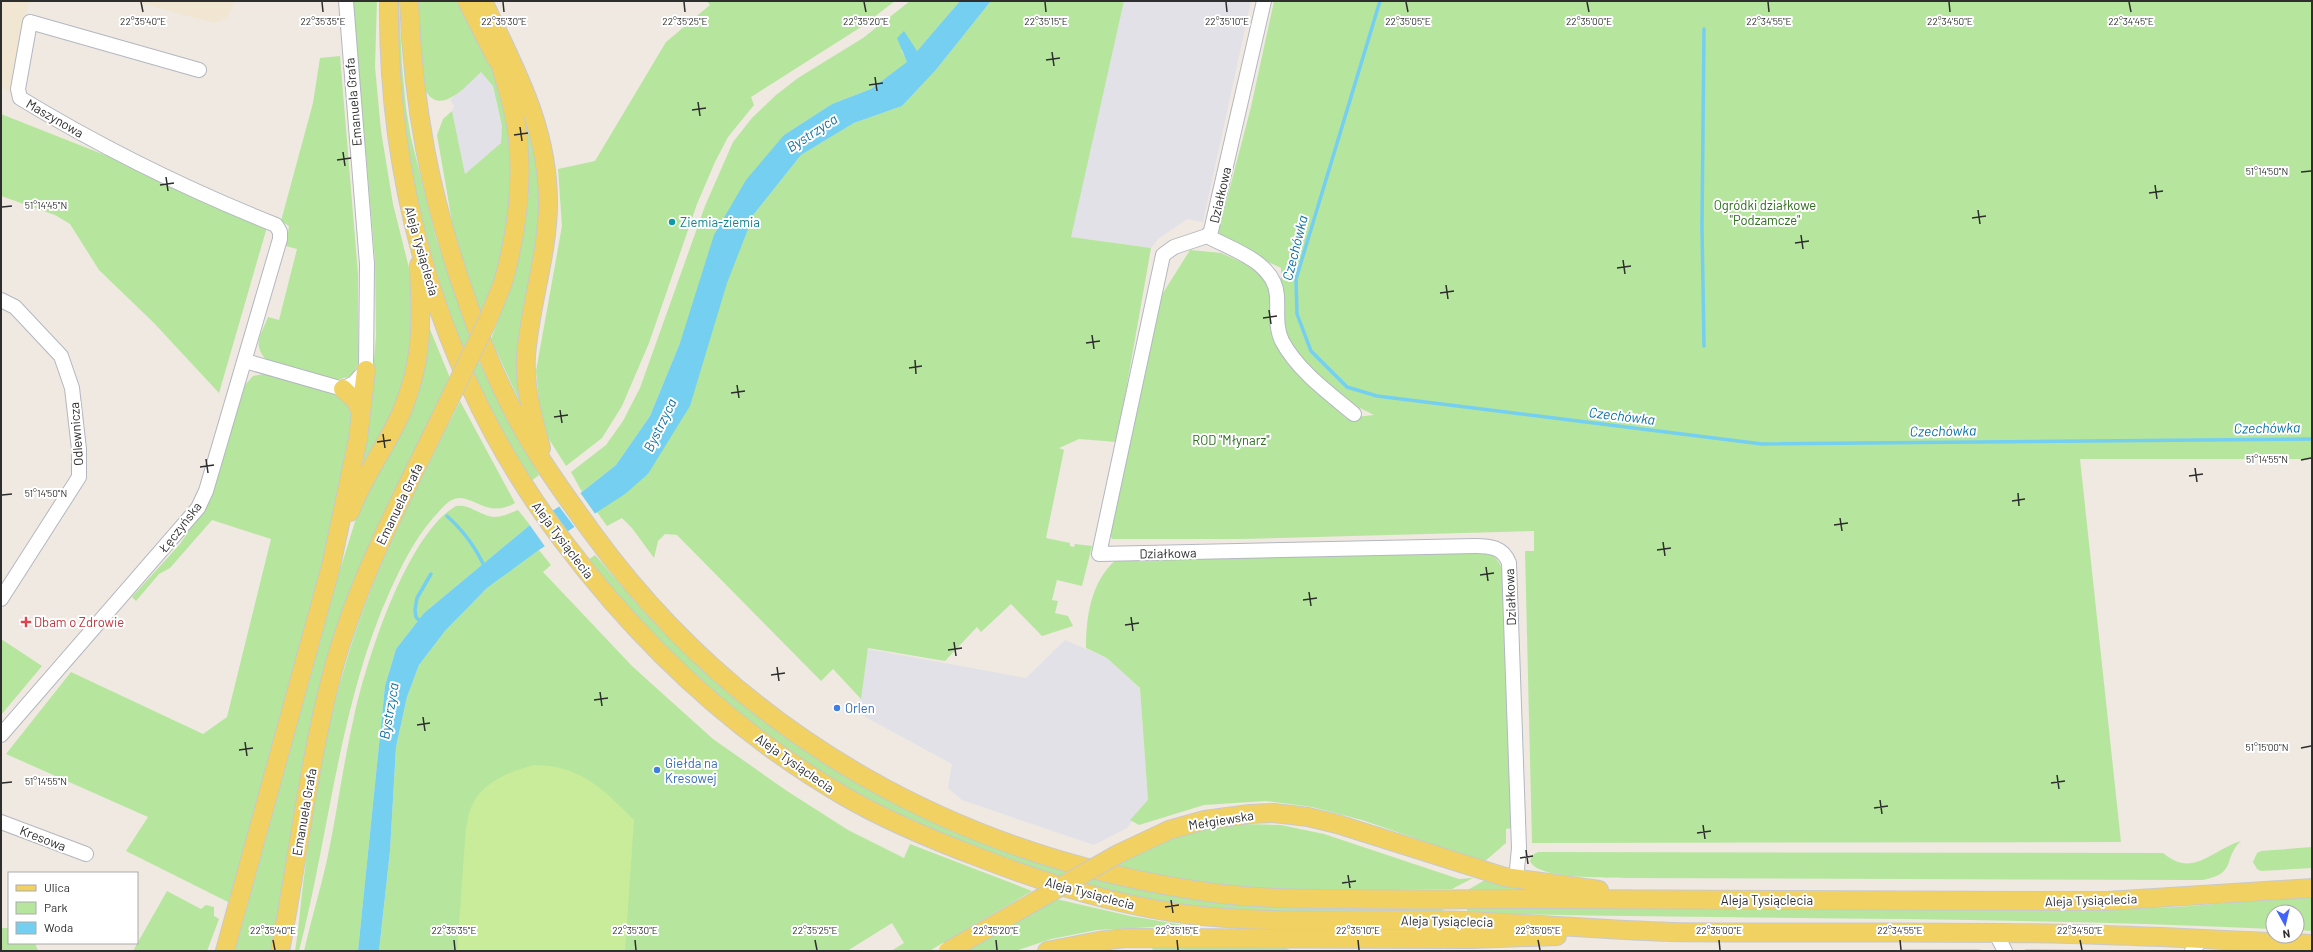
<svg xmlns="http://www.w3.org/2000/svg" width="2313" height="952" viewBox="0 0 2313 952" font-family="Barlow,sans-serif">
<rect width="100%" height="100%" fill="#efe9e1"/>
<g fill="#e3e1e8">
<path d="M1124,1H1251L1203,222L1187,219L1158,239L1151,248L1070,237Z"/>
<path d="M481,72L493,86L502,126L501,143L465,174L452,111L454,105L450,100Z"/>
<path d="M1065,640L1107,658L1140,688L1148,801L1127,828L1094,845L962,800L948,788L952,764L858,713L868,649L1026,678Z"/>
</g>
<g fill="#f0e6d1">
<path d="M1,1H29L10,93L1,87Z"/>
<path d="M133,1H234L227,18L215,23Z"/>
</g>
<g fill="#b6e59e">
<path d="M353,1H377L375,67L381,131L393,204L412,280L416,324L404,391L362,471L370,409L376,336L375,260Z"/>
<path d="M397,1H399L402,66L406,108L411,138L436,238L478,360L539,475L531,481C510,446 487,410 472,372C438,287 413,200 402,110C397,74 398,37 397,1Z"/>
<path d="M418,1H462C471,19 482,37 489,56C513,118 521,192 503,257C497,276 488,295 481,314L454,233L437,135L443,119L452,111L465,174L501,143L502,126L493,86L481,72C466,86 437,121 423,85Z"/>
<path d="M707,1H895L861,27L751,97L754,105L728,137L715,162L697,204L649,343L622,406L602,438L566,466L542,428L536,371L562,226L558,169L595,161L666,42L710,5Z"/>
<path d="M910,1H960L917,51L901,50L908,62L871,89L832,104L784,135L680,343L650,416L616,465L582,492L571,472L606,445L623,421L640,388L705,206L733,142L752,118L776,95L798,78L863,38Z"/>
<path d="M991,1H1124L1071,237L1151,248L1117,442L1079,439L1059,448L1064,450L1046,538L1070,543V546L1074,547L1075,544L1092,546L1082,586L1057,580L1052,600L1058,601L1055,613L1068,616L1073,626L1042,636L1011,604L981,632L977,627L945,661L868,648L861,699L833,669L821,681L677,535L665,534L658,541L654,558L632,528L622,518L607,526L597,512L648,474L754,214L801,155L854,123L902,106L935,71Z"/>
<path d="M1274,1H2312V459H2080L2121,842L1532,843L1525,551H1534V531L1240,539H1112L1109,532L1158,301L1190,250L1221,253L1262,271L1270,279L1286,355L1346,418L1374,415L1336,396L1302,364L1281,327V268L1217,237L1251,107Z"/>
<path d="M340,56L358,274V364L352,376L336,380L266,360C252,343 261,336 268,317L279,320L297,249L286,246L289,226L281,221L313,103L320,58Z"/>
<path d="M514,74L534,145L539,191V220L523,409L491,339C517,272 537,207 526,134C523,114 518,94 514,74Z"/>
<path d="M1,114L125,163L267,227L219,393L154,323L99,270L70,224L55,215L1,196Z"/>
<path d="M429,327L450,378L370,543L351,588L333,640L272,951H235L339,573L359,509Z"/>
<path d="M264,374L338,394L346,400L353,416L323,564L230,903L126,851L148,817L6,754L71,672L203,734L227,717L271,539L212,520L170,568L159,574L136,601L132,597L180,544L210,499L245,385L253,376Z"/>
<path d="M460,401L515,503C485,521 469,488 450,501C444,505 438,513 433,518C414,540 402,565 390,591C339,704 330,831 299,951H295C299,929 300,907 303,885C312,808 325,730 348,656C374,567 419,484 460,401Z"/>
<path d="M456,506C470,504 479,515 493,517C502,517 510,513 518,510L530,525L424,613L396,649L385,686L358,951H304C311,920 320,891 327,860C337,813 343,764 354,717C366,662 406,535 456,506Z"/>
<path d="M539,550L551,565L543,572L633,667L713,739L787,791L848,830L904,858L910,844L1032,891L929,951H891L904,943L892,923L847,951H379L390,851L396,747L407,697L419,665L445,631L487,588Z"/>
<path d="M1480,552C1494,554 1499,559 1503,572L1512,828L1506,829V843L1484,862L1362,820L1312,807L1266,801L1204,805L1139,825L1130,820L1148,800L1140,688L1107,658L1086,648C1086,617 1091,581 1116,560Z"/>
<path d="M595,555C621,585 647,617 676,645C731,699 794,746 861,785C925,822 997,849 1067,872L1054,880L894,815L830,779L750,723L668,652L588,560Z"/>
<path d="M1,639L42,666L1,715Z"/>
<path d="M1241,824L1281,825L1324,834L1459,879L1473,878L1452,889L1326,891L1240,888L1178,880L1111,866L1163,841L1197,831Z"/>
<path d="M2241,841C2222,859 2238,873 2203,880L1626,878C1607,877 1538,880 1530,861L1532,855L1538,852L2163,853C2193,879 2213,849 2241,841Z"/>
<path d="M2312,847V868L2261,871L2257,869L2253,862L2257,853L2261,851Z"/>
<path d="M1096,877L1252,905L1330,909L1443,907V913H1312L1208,909L1154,902L1081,886Z"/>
<path d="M1485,880L1525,889L1526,890L1466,891Z"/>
<path d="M167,891L201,909L206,905L214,907V916L219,919L207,951H133Z"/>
<path d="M2312,896V931L2297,930V912H2273V929C2005,916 1735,920 1467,913V907L2095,910L2178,907Z"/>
<path d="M1056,899L1130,916L1201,928L1155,927L1097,930L1051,939L1015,951H966Z"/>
<path d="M1,928H9V943H35L38,951H1Z"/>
<path d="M1152,947H1283L1292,951H1153Z"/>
<path d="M1901,949H1977L1990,951H1902Z"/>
<path d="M2025,949L2185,951H2025Z"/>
</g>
<path fill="#c9ec9a" d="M534,765C580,765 603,789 634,820L625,951H457L466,827C468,821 468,814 471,808C480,783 510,771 534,765Z"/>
<path fill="#75cff0" d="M960,1H991L935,71L902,106L854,123L801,155L754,214L727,283L690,406L648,474L625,494L539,550L487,588L445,631L419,665L407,697L396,747L390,851L379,951H358L385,686L396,649L424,613L530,525L582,492L616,465L650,416L680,343L714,235L746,180L784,135L832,104L871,89L907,62L897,38L904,31L917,51Z"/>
<g fill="#efe9e1">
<path d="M579,491L596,515L576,529L558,505Z"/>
<path d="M551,509L568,533L546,548L529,524Z"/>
</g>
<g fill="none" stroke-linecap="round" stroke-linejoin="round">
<g stroke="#75cff0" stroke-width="3.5">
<path d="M1380,1L1296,279L1297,314L1311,351L1347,387L1377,396L1762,444L2312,439"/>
<path d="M1704,29L1702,227L1704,346"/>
<path d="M447,516C462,529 477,549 485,568"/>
<path d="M421,622L416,617L415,610L417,598L431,574"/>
</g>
<g stroke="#b4b7c1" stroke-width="16">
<g id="minor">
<path d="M1264,1L1211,231L1207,236L1174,247L1163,255L1099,554L1475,546C1490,546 1503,547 1509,563L1519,848L1516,880"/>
<path d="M1207,236C1233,250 1275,262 1277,296C1278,310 1275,327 1282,341C1298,371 1329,393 1354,414"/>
<path d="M1,300L15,307L61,356L72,388L79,449V477L1,599"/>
<path d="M245,361L343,389L354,383L366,370L367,264L346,1"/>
<path d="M1,735L198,508L206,491L280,239V232L276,225C188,190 101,147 20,98L18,89L30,22L199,70"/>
<path d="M1,822L86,854"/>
<path d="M1996,934L2005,951"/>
<path d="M2192,951L2202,939"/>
</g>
</g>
<g stroke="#c9c9c9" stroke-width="20">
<g id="major">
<path d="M389,1C387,197 445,385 563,541C640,643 734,732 844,796C887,821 933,840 978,857C1047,884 1119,906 1192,915C1290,926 1389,916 1487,922C1549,925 1610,930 1672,932C1815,934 1959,930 2103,935C2173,937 2242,941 2312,944"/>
<path d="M409,1C413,106 430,196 465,295C481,343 500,389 525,433C544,467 568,499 591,531C741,738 962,859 1214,893C1260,899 1307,899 1353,899C1414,900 1475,899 1536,899C1704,900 1873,900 2041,901H2107L2312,888"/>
<path d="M467,1L496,58"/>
<path d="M483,1C515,69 549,128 548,206C547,257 530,305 526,356C524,387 533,418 541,448"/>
<path d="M495,45C503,76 515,107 518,139C523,188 516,236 503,283"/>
<path d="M343,389L356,401L361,413"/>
<path d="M350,512C363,476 387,446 402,411C424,358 421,321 419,265"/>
<path d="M1169,830L1205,820L1250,814L1274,813L1308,817L1337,824L1505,877L1599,890"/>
<path d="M225,951L331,566L358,439L366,370"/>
<path d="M280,951C298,859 308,765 332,674C355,586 398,505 438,423"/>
<path d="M1047,951L1099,941L1126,938L1471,939L1557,936"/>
</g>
</g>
<use href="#minor" stroke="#fff" stroke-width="14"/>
<use href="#major" stroke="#f2d163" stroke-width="18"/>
<g stroke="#c9c9c9" stroke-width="20" stroke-linecap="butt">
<g id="major-bridge">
<path d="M438,423L487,322L503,283"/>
<path d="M948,951L1118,854L1169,830"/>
</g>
</g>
<use href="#major-bridge" stroke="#f2d163" stroke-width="18"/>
</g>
<path fill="none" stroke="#2e2e2e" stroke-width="1.5" d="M141,2L143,12M322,2L323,12M503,2L504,12M684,2L685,12M864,2L866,12M1045,2L1046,12M1226,2L1227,12M1406,2L1408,12M1587,2L1589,12M1768,2L1769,12M1949,2L1950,12M2129,2L2131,12M1052,52L1054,66M1046,60L1060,58M875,77L877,91M869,85L883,83M698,102L700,116M692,110L706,108M520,127L522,141M514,135L528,133M343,152L345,166M337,160L351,158M2301,172L2311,171M166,177L168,191M160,185L174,183M2155,185L2157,199M2149,193L2163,191M2,207L12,206M1978,210L1980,224M1972,218L1986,216M1801,235L1803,249M1795,243L1809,241M1623,260L1625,274M1617,268L1631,266M1446,285L1448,299M1440,293L1454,291M1269,310L1271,324M1263,318L1277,316M1092,335L1094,349M1086,343L1100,341M915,360L916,374M909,368L922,366M737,385L739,398M731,393L745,391M560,410L562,423M554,417L568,415M383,434L385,448M377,442L391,440M206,459L208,473M2301,460L2311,458M200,467L214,465M2195,468L2197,482M2189,476L2203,474M2018,493L2019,506M2,495L12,494M2012,501L2025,499M1840,518L1842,531M1834,525L1848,523M1663,542L1665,556M1657,550L1671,548M1486,567L1488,581M1480,575L1494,573M1309,592L1311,606M1303,600L1317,598M1131,617L1133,631M1125,625L1139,623M954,642L956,656M948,650L962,648M777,667L779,681M771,675L785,673M600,692L602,706M594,700L608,698M423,717L425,731M417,725L430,723M245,742L247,756M2301,748L2311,746M239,750L253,748M2057,775L2059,789M2,783L12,782M2051,783L2065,781M1880,800L1882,814M1874,808L1888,806M1703,825L1705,839M1697,833L1711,831M1526,850L1528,864M1520,858L1533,856M1348,875L1350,888M1342,883L1356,881M1171,900L1173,913M1165,907L1179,905M273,940L275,950M454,940L455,950M635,940L636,950M815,940L817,950M996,940L997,950M1177,940L1178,950M1358,940L1359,950M1538,940L1540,950M1719,940L1720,950M1900,940L1901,950M2080,940L2082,950"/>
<circle fill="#0f9aa8" stroke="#fff" stroke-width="1.5" cx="672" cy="222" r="4"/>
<path fill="#e0444e" stroke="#fff" stroke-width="1.5" d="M24 616h4v4h4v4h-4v4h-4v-4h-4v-4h4z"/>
<g fill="#3f7fe0" stroke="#fff" stroke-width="1.5">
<circle cx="837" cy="708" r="4"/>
<circle cx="657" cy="770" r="4"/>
</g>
<g text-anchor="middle" stroke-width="4" stroke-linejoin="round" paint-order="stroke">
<g font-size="13" fill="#2e2e2e" stroke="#fff">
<text transform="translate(353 102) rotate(-95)" y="5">Emanuela Grafa</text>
<text transform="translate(55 118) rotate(30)" y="5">Maszynowa</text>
<text transform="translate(1220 195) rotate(-77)" y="5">Działkowa</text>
<text transform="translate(422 251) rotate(74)" y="5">Aleja Tysiąclecia</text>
<text transform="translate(76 434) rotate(-94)" y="5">Odlewnicza</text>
<text transform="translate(399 504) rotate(-64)" y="5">Emanuela Grafa</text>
<text transform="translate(180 527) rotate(-52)" y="5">Łęczyńska</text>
<text transform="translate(563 540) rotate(53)" y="5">Aleja Tysiąclecia</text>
<text transform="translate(1168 553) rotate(-1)" y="5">Działkowa</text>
<text transform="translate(1510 597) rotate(-92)" y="5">Działkowa</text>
<text transform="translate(795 763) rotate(35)" y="5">Aleja Tysiąclecia</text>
<text transform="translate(304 812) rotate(-80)" y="5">Emanuela Grafa</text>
<text transform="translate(1221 820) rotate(-9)" y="5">Mełgiewska</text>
<text transform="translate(43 838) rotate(21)" y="5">Kresowa</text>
<text transform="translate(1090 893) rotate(15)" y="5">Aleja Tysiąclecia</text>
<text x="1767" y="905">Aleja Tysiąclecia</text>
<text transform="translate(2091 900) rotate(-2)" y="5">Aleja Tysiąclecia</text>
<text transform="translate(1447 921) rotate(1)" y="5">Aleja Tysiąclecia</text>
</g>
<g font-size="13" fill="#2c6e1b" stroke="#fff">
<text x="1765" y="210">Ogródki działkowe<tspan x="1765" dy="15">"Podzamcze"</tspan></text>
<text x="1231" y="445">ROD "Młynarz"</text>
</g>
<g font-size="13" fill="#0d838f" stroke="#fff" text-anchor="start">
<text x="680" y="227">Ziemia-ziemia</text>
</g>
<g font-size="13" fill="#be3a42" stroke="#fff" text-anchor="start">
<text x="34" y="627">Dbam o Zdrowie</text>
</g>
<g font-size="13" fill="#366cbe" stroke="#fff" text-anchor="start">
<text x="845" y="713">Orlen</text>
<text x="665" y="768">Giełda na<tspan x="665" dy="15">Kresowej</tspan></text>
</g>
<g font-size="14" font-style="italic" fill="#0d6fa3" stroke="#fff">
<text transform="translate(812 133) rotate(-33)" y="5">Bystrzyca</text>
<text transform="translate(1295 248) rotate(-76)" y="5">Czechówka</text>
<text transform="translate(1622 416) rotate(7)" y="5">Czechówka</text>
<text transform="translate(660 425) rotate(-64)" y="5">Bystrzyca</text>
<text transform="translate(2267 428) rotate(-1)" y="5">Czechówka</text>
<text transform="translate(1943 431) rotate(-1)" y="5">Czechówka</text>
<text transform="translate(389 711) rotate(-80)" y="5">Bystrzyca</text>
</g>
</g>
<g font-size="10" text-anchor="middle" fill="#2e2e2e" stroke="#fff" stroke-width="4" stroke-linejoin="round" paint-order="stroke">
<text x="143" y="25">22°35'40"E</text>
<text x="323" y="25">22°35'35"E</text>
<text x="504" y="25">22°35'30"E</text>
<text x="685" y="25">22°35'25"E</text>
<text x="866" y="25">22°35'20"E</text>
<text x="1046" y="25">22°35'15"E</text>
<text x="1227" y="25">22°35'10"E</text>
<text x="1408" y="25">22°35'05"E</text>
<text x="1589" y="25">22°35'00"E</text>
<text x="1769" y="25">22°34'55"E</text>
<text x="1950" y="25">22°34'50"E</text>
<text x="2131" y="25">22°34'45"E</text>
<text x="2267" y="175">51°14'50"N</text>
<text x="46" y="209">51°14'45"N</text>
<text x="2267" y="463">51°14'55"N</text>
<text x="46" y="497">51°14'50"N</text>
<text x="2267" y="751">51°15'00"N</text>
<text x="46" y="785">51°14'55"N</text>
<text x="273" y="934">22°35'40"E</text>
<text x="454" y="934">22°35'35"E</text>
<text x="635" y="934">22°35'30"E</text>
<text x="815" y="934">22°35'25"E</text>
<text x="996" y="934">22°35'20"E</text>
<text x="1177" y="934">22°35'15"E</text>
<text x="1358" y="934">22°35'10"E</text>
<text x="1538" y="934">22°35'05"E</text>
<text x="1719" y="934">22°35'00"E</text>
<text x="1900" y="934">22°34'55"E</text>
<text x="2080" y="934">22°34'50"E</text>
</g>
<rect width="2313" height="952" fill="none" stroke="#2e2e2e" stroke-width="4"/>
<rect x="8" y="872" width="130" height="72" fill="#ffffff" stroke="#ababab"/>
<rect x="16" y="885" width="20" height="6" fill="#f2d163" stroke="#ababab"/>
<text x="44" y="892" font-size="12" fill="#2e2e2e">Ulica</text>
<rect x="16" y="902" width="20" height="12" fill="#b6e59e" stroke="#ababab"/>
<text x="44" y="912" font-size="12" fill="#2e2e2e">Park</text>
<rect x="16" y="922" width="20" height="12" fill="#75cff0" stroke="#ababab"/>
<text x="44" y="932" font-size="12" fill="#2e2e2e">Woda</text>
<g transform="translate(2285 924) rotate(172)"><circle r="19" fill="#ffffff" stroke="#ababab"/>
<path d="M0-3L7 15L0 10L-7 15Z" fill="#4264fb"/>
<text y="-6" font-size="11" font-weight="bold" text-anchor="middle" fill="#2e2e2e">N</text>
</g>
</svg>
